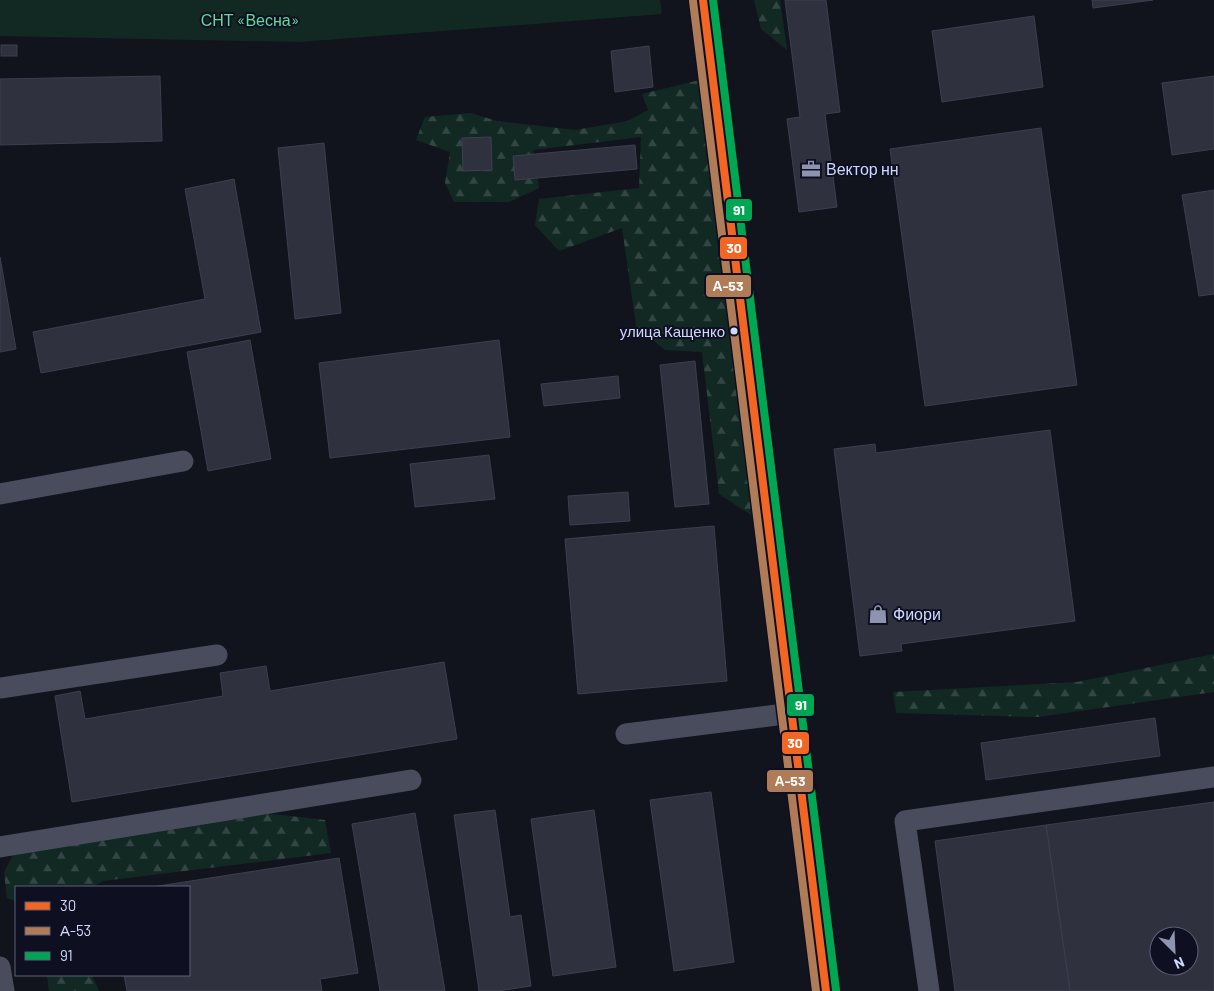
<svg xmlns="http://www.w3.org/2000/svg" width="1214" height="991" viewBox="0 0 1214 991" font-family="Barlow,sans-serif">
<defs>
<pattern id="forest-firs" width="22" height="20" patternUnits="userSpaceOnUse" patternTransform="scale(1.25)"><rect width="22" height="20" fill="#122823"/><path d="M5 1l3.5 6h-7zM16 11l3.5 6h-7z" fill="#334644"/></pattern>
</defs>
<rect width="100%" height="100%" fill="#12141d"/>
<g fill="url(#forest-firs)">
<path d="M754,0H780L787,50L761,29Z"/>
<path d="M704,79L757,519L719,494L702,352L665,350L636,326L622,228L559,251L535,225L539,199L639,188L641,137L533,150L539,188L509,202H454L445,183L450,152L416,140L425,117L471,113L497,121L575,130L628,121L648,110L642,94Z"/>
<path d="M1214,654V692L1038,717L896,713L893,692L1077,682Z"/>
<path d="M256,812L325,820L331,853L103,881L92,887H16V901L7,898L4,872L16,850Z"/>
<path d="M47,975H92L99,991H49Z"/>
</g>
<path fill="#122823" d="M0,0H660L662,14L299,42L0,36Z"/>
<g fill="#30313f" stroke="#3c3f50" fill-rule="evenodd">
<path d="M785,0H826L840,112L825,114L837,207L799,212L787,119L800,117Z"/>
<path d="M1092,0H1153L1093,8Z"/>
<path d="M1034,16L1043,87L942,102L932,31Z"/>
<rect x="1" y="45" width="16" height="11"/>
<path d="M649,46L653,87L615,92L611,51Z"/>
<path d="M160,76L162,141L0,145V79Z"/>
<path d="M1214,76V149L1172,155L1162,83Z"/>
<path d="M1041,128L1077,385L925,406L890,149Z"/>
<path d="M491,137L492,170L463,171L462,138Z"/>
<path d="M324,143L341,313L295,319L278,148Z"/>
<path d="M635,145L637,169L515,180L513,156Z"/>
<path d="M234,179L261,332L41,373L33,332L205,299L185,189Z"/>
<path d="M1214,190V294L1199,296L1182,195Z"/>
<path d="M0,257L16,349L0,352Z"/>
<path d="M250,340L271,459L208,471L187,352Z"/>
<path d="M499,340L510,437L330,458L319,363Z"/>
<path d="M695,361L709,504L675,507L660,365Z"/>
<path d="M618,376L620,398L544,406L541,384Z"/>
<path d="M1050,430L1075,621L901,644L902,651L860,656L834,449L875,444L876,453Z"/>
<path d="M489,455L495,499L415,507L410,464Z"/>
<path d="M628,492L630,521L570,525L568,496Z"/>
<path d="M714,526L727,681L578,694L565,539Z"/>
<path d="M444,662L457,739L72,802L55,696L80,691L85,719L223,696L220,673L266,666L270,691Z"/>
<path d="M1155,718L1160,756L986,780L981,743Z"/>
<path d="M711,792L734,962L674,971L650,800Z"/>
<path d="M1214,802V991H1070L1046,825ZM1159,936H1189V966H1159Z"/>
<path d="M495,810L510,917L521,915L531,986L498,991H479L454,815Z"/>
<path d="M594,810L616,967L553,976L531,819Z"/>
<path d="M415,813L445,991H380L352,824Z"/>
<path d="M1046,825L1070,991H955L935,841Z"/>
<path d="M339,858L358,973L320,979L322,991H127L124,975H189V887H152Z"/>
</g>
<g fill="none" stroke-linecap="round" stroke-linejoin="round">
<g stroke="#484c5d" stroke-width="21">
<path d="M703,0L826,991"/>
<path d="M0,494L183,461"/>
<path d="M0,688L217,655"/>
<path d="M626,734L792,713"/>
<path d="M0,847L411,780"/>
<path d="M0,967L4,991"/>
<path d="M929,991L905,821L1214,777"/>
</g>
<g stroke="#0e1021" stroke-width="11">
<path id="bus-1" d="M703,0L826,991"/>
</g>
<g stroke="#0e1021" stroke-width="11">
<path id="bus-2" d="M693,1L816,991"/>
</g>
<g stroke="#0e1021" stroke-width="11">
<path id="bus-3" d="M713,0L836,990"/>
</g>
<use href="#bus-1" stroke="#f26522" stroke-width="8"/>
<use href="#bus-2" stroke="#b07c57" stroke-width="8"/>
<use href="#bus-3" stroke="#00a651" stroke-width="8"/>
</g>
<defs>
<g id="office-bare" transform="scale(1.5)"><path d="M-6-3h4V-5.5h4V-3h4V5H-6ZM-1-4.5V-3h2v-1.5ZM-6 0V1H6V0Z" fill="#8e93af" stroke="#0e1021" stroke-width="2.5" paint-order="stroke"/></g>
<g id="shop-bare" transform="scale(1.5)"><path d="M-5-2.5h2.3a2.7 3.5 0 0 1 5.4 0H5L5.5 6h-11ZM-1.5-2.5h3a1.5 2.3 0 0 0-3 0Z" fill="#8e93af" stroke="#0e1021" stroke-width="2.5" paint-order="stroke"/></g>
</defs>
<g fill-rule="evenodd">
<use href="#office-bare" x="811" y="169"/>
<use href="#shop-bare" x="878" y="614"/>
</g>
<circle fill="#d1d7fd" stroke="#0e1021" stroke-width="2" cx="734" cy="331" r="4.5"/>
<g text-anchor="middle" stroke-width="4" stroke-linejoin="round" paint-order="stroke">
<g font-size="15" fill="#d1d7fd" stroke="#0e1021" text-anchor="end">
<text x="725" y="337">улица Кащенко</text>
</g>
<g font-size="16" fill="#60da9c" stroke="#0e1021">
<text x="250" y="26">СНТ «Весна»</text>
</g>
<g font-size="16" fill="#d1d7fd" stroke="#0e1021" text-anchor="start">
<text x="826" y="175">Вектор нн</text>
<text x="893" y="620">Фиори</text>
</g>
</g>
<g stroke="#0e1021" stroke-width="2">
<rect x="725" y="198" width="28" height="24" rx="5" fill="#00a651"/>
<rect x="719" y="236" width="29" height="24" rx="5" fill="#f26522"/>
<rect x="705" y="274" width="47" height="24" rx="5" fill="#b07c57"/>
<rect x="786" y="693" width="29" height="24" rx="5" fill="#00a651"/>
<rect x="781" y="731" width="29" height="24" rx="5" fill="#f26522"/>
<rect x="766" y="769" width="48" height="24" rx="5" fill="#b07c57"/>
</g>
<g font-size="14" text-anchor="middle" font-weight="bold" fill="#fff">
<text x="739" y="215">91</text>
<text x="734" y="253">30</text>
<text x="728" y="291">А-53</text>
<text x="801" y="710">91</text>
<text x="795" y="748">30</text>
<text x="790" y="786">А-53</text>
</g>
<rect x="15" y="886" width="175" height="90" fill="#0e1021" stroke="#5c6079"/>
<rect x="25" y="902" width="25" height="8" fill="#f26522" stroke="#5c6079"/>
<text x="60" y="911" font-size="15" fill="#d1d7fd">30</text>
<rect x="25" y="927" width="25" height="8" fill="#b07c57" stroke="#5c6079"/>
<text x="60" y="936" font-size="15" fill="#d1d7fd">А-53</text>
<rect x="25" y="952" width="25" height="8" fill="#00a651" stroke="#5c6079"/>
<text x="60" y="961" font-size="15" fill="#d1d7fd">91</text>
<g transform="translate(1174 951) rotate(156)"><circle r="24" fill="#0e1021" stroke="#5c6079"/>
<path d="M0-4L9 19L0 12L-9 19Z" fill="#8e93af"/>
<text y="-8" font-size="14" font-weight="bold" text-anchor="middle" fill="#d1d7fd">N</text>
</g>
</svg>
